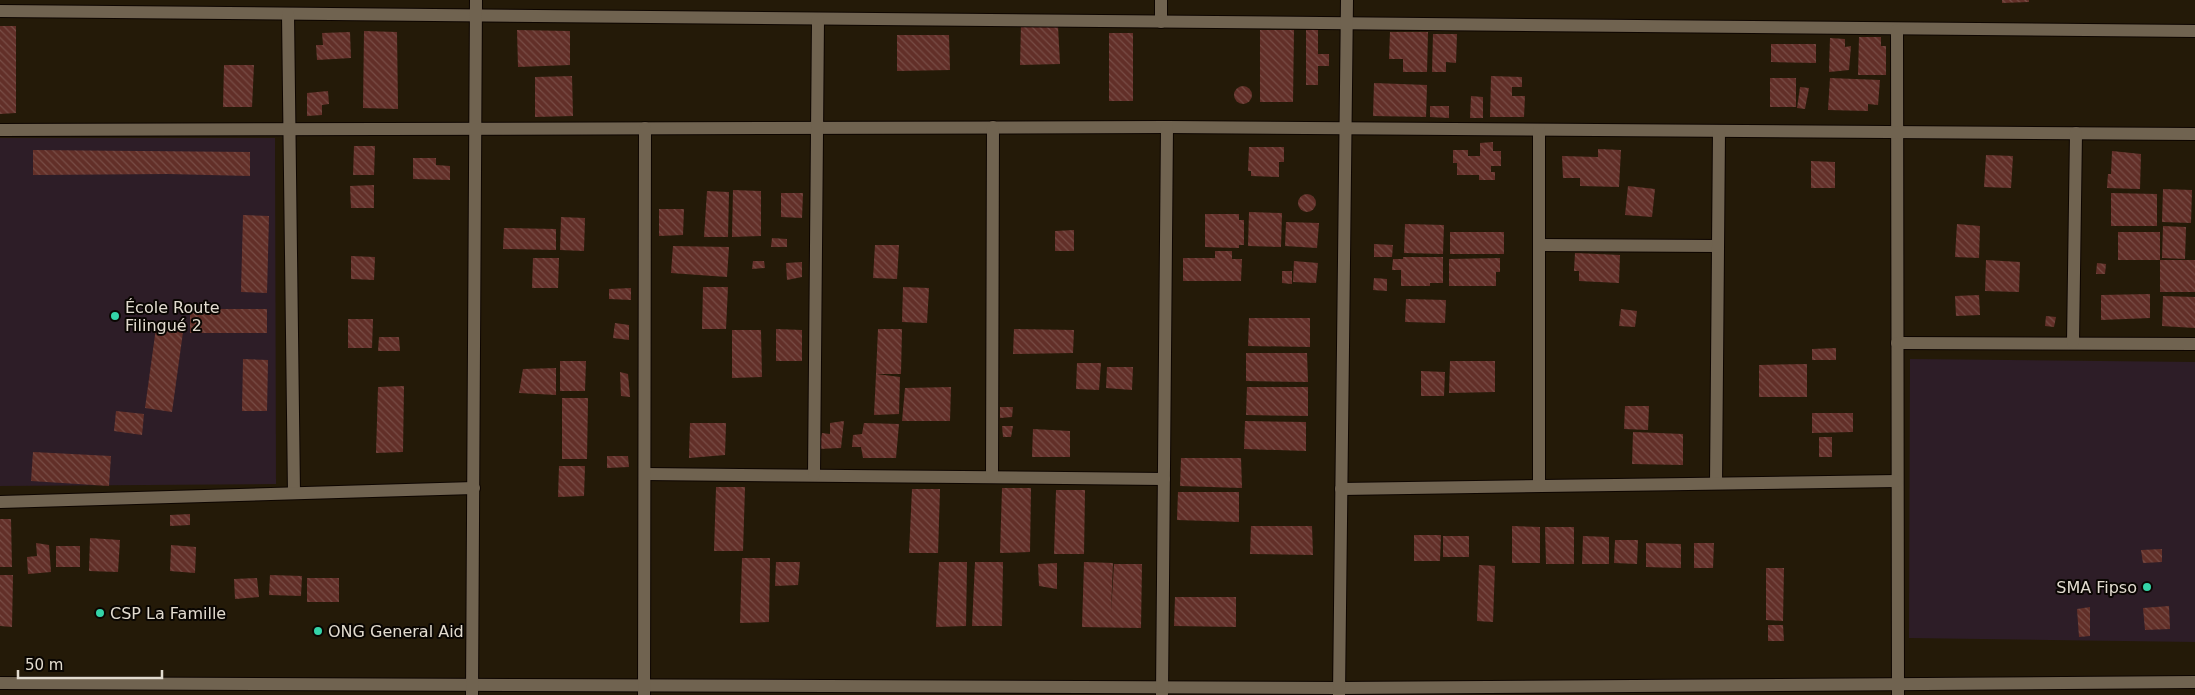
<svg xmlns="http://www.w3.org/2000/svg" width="2195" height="695" viewBox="0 0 2195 695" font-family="'DejaVu Sans',sans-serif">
<defs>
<pattern id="building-back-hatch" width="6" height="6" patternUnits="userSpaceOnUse" patternTransform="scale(1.25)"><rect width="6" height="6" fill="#622f28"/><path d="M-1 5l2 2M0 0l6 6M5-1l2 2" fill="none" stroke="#784d46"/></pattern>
</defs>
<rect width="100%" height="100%" fill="#241a08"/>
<g fill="#2d1d27">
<path d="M0,138H275L276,484L0,486Z"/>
<path d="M1910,359L2195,362V642L1909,638Z"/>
</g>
<g fill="url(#building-back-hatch)">
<path d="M2002,0H2029V2L2002,3Z"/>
<path d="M1021,24L1058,26L1060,64L1020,65Z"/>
<path d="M0,26H16V113L0,114Z"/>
<path d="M1318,29V54H1329V66H1318V85H1306V30Z"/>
<path d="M517,30L570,31V65L518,67Z"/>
<path d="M1260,30H1294L1293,102H1260Z"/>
<path d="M364,31L397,32L398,109L363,108Z"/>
<path d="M350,32L351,58L317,60L316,45H323L322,33Z"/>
<path d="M1390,32H1428L1427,72H1403V59H1389Z"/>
<rect x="1109" y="33" width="24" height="68"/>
<path d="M1433,34H1457L1456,63L1446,62V72H1432Z"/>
<path d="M897,35H949L950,70L897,71Z"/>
<path d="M1859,37H1881V46H1886V75H1858Z"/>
<path d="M1830,38L1845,39V47L1851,46L1849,70L1829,72Z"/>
<path d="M1771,44H1816V63L1771,62Z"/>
<path d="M224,65H254L252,107H223Z"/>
<path d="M572,76L573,116L535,117V77Z"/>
<path d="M1491,76L1522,77V87H1512V96H1525L1524,117H1490Z"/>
<rect x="1770" y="78" width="26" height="29"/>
<path d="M1830,78L1880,80L1878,105L1868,104V111L1828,110Z"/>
<path d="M1374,83L1427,85L1426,117L1373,116Z"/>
<circle cx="1243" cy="95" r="9"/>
<path d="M1800,87L1809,88L1805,109L1797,108Z"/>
<path d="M328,91L329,104L322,105V115L307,116V93Z"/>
<path d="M1471,96L1483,97V118H1470Z"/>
<path d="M1430,106H1449V118L1430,117Z"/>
<path d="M1493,142V151H1501V166H1491V172H1495V180H1479V175H1457V163H1453V150H1468V156H1480V143Z"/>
<path d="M354,146H375L374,175H353Z"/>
<path d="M1249,147H1284V162H1279V177L1251,176V171H1248Z"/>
<path d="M1598,149L1621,150L1619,187L1580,186V178H1563L1562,156L1598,157Z"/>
<path d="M33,150L250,152V176L168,174L33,175Z"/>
<path d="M2112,151L2141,154L2140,189L2107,188L2108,174H2111Z"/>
<path d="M1986,155L2013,156L2011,188L1984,187Z"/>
<path d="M413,158H436V165L450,166V180L413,179Z"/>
<path d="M1811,161L1835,162V188H1811Z"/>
<path d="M374,185V208H351L350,186Z"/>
<path d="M1628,186L1655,189L1652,217L1625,215Z"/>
<path d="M2163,189L2192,190L2191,223L2162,222Z"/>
<path d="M733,190L761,191V236L732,237Z"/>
<path d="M707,191L729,192L728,237H704Z"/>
<path d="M781,193H803L802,218L781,217Z"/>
<path d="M2111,193L2157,194V226H2111Z"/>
<circle cx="1307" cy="203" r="9"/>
<path d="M659,209H684L683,235L659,236Z"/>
<path d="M1249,212L1282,213L1281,247L1248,246Z"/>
<path d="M1205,214H1239V220H1244V245H1239V248L1205,247Z"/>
<path d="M243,215L269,216L267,293L241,292Z"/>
<path d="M561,217L585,218L584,251L560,250Z"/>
<path d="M1286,222L1319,223L1317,248L1285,246Z"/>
<path d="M1405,224L1444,225L1443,254L1404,253Z"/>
<path d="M1957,224L1980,226L1979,258L1955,257Z"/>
<path d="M2163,226L2186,227L2185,259L2162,258Z"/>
<path d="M504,228L556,229V250L503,249Z"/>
<path d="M1074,230V251H1055V231Z"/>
<rect x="1450" y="232" width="54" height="22"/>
<rect x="2118" y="232" width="42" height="28"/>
<path d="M772,238L787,239V247H771Z"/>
<path d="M1374,244L1393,245L1392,257H1374Z"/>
<path d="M875,245H899L897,279L873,278Z"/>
<path d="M673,246L729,247L727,277L671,273Z"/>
<path d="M1215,251H1232V259H1242L1241,281H1183V258H1215Z"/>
<path d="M1575,253L1620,255L1619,283L1579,281V271H1574Z"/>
<path d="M351,256L375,257L374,280L351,279Z"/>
<path d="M1403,257H1443V283H1430V286H1401V270H1392L1393,259H1403Z"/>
<path d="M533,258H559L558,288H532Z"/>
<path d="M1500,258V272H1496V286H1449V259Z"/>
<path d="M1986,260L2020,262L2019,292L1985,291Z"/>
<rect x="2160" y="260" width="35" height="32"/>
<path d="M753,261H764L765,268L752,269Z"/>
<path d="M1294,261L1318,263L1316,283L1293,282Z"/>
<path d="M802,262V277L787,280L786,263Z"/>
<path d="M2097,263L2106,264L2105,274H2096Z"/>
<path d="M1282,271H1292V284L1282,283Z"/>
<path d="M1374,278L1387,279V291L1373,290Z"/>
<path d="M703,287H728L726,329H702Z"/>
<path d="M903,287L929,288L927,323L902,322Z"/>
<path d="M631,288V300L609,299V289Z"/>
<path d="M2150,294V318L2101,320V295Z"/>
<path d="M1979,295L1980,315L1956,316L1955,296Z"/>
<path d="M2163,296L2195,297V328L2162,326Z"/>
<path d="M1406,299L1446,300L1445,323L1405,322Z"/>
<rect x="190" y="309" width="77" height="24"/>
<path d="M1621,309L1637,311L1635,327L1619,326Z"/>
<path d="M2046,316L2056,317L2054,327L2045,326Z"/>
<path d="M1249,318H1310V347L1248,346Z"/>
<path d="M348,319H373L372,348H348Z"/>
<path d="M615,323L629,325V340L613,338Z"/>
<path d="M156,328L183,332L172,412L145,408Z"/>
<path d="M776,329L802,330V361H776Z"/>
<path d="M878,329H902L901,374H876L900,377L899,414L874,415L876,374Z"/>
<path d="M1014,329L1074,330L1073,353L1013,354Z"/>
<path d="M732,330H761L762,377L732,378Z"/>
<path d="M379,337H399L400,351H378Z"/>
<path d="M1836,348V360H1812V349Z"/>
<path d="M1246,353H1307L1308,382L1246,381Z"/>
<path d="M243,359L268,360L267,411H242Z"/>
<path d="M560,361H586L585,391H560Z"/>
<path d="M1450,361H1495V392L1449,393Z"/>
<path d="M1077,363H1101L1099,390L1076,389Z"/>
<path d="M1807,364V397H1759V365Z"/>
<path d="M1107,367H1133L1132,390L1106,388Z"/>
<path d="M556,368V395L519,393L523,369Z"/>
<path d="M1421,371L1445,372L1444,396H1421Z"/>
<path d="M620,372L628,374L630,397L621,396Z"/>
<path d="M404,386L403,452L376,453L378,387Z"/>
<path d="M951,387L950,421H902L905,388Z"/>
<path d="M1247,387H1308V416L1246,415Z"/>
<path d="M562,398H588L587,459H562Z"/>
<path d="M1625,406H1649L1648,430L1624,429Z"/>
<path d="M1000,407H1013L1012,417L1000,418Z"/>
<path d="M116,411L144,414L142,435L114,431Z"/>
<path d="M1812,413H1853V432L1812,433Z"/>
<path d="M844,421L841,448L818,449L822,433L830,434V423Z"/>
<path d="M1245,421L1306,422V451L1244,449Z"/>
<path d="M690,423H726L725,455L689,458Z"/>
<path d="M864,423L899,424L896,458H863L861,447H852L853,435L862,434Z"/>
<path d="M1002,426H1013L1011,437H1003Z"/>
<path d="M1033,429L1070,431V457H1032Z"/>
<path d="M1633,432L1683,434V465L1632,464Z"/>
<rect x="1819" y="437" width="13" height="20"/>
<path d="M33,452L111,456L109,486L31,481Z"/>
<path d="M607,456H628L629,467L607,468Z"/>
<path d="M1181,458H1241L1242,488L1180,486Z"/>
<path d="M559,466H585L584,496L558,497Z"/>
<path d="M716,487H745L743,551H714Z"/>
<path d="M1002,488H1031L1030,552L1000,553Z"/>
<path d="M912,489H940L938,553H909Z"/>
<path d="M1056,490H1085L1084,554H1054Z"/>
<path d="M1178,492H1239V522L1177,520Z"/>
<path d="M190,514V525L170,526V515Z"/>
<path d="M0,519H11L12,567H0Z"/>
<path d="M1251,526H1312L1313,555L1250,554Z"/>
<path d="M1512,526L1540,527V563H1512Z"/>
<path d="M1545,527H1574V564H1546Z"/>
<path d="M1414,535H1441L1440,561H1414Z"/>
<rect x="1443" y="536" width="26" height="21"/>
<path d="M1583,536L1609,537V564H1582Z"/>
<path d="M90,538L120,540L118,572L89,571Z"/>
<path d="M1615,540H1638L1637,564L1614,563Z"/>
<path d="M36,543L49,545L51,572L28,574L27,557L37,556Z"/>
<path d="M1646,543L1681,544V568L1646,567Z"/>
<path d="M1694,543H1714L1713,568H1694Z"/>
<path d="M171,545L196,547L195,573L170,571Z"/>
<rect x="56" y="546" width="24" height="21"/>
<path d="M2162,549V562L2143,563L2141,550Z"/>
<path d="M742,558H770L769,622L740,623Z"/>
<path d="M776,562H800L798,585L775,586Z"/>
<path d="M939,562H967L966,626L936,627Z"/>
<path d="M975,562H1003L1002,626H972Z"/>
<path d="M1084,562L1113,563L1111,613L1114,564H1142L1141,628L1082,627Z"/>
<path d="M1057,563V589L1039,586L1038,564Z"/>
<path d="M1479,565L1495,566L1493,622L1477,621Z"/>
<path d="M1766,568H1784L1783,621L1766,620Z"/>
<path d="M0,575H13L12,627L0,626Z"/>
<path d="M270,575L302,576L301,596L269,595Z"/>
<path d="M257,578L259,597L235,599L234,579Z"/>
<rect x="307" y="578" width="32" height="24"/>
<path d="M1175,597H1236V627L1174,626Z"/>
<path d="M2169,606L2170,629L2145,630L2143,608Z"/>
<path d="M2090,607V636L2079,637L2077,609Z"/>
<path d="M1768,625H1783L1784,641H1768Z"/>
</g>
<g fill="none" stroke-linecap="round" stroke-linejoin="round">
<g stroke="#0d0500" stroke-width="14">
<g id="minor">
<path d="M1161,0V22"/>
<path d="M0,11L2195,31"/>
<path d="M288,14L294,493"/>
<path d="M1897,30L1898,695"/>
<path d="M0,130L1167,127L2195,134"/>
<path d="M1539,245L1718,246"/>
<path d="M1897,343L2195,344"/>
<path d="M2073,343L2076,133"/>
<path d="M645,474L1164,479"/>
<path d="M814,475L818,19"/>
<path d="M992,477L993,127"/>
<path d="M1716,483L1719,131"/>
<path d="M1539,486V130"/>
<path d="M1341,489L1897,481"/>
<path d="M0,502L474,488"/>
<path d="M0,683L1339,688L2195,682"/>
<path d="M1162,694L1167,127"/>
<path d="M472,695L476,0"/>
<path d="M644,695L645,128"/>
<path d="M1339,695L1347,0"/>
</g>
</g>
<use href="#minor" stroke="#706350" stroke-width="12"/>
</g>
<g fill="#34d4a8" stroke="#0a0602" stroke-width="2">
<circle cx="115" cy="316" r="5"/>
<circle cx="2147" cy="587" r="5"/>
<circle cx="100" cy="613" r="5"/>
<circle cx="318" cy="631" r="5"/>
</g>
<g text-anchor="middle" stroke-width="4" stroke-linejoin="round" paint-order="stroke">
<g font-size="16" fill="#e2dbcf" stroke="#0a0602" text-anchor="start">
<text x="125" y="313">École Route<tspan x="125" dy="18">Filingué 2</tspan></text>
<text x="2137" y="593" text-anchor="end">SMA Fipso</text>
<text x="110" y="619">CSP La Famille</text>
<text x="328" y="637">ONG General Aid</text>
</g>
</g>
<path d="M18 670v8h144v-8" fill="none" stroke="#e2dbcf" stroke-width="2.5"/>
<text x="25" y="670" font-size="15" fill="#e2dbcf" stroke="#0a0602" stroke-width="4" paint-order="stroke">50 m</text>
</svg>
